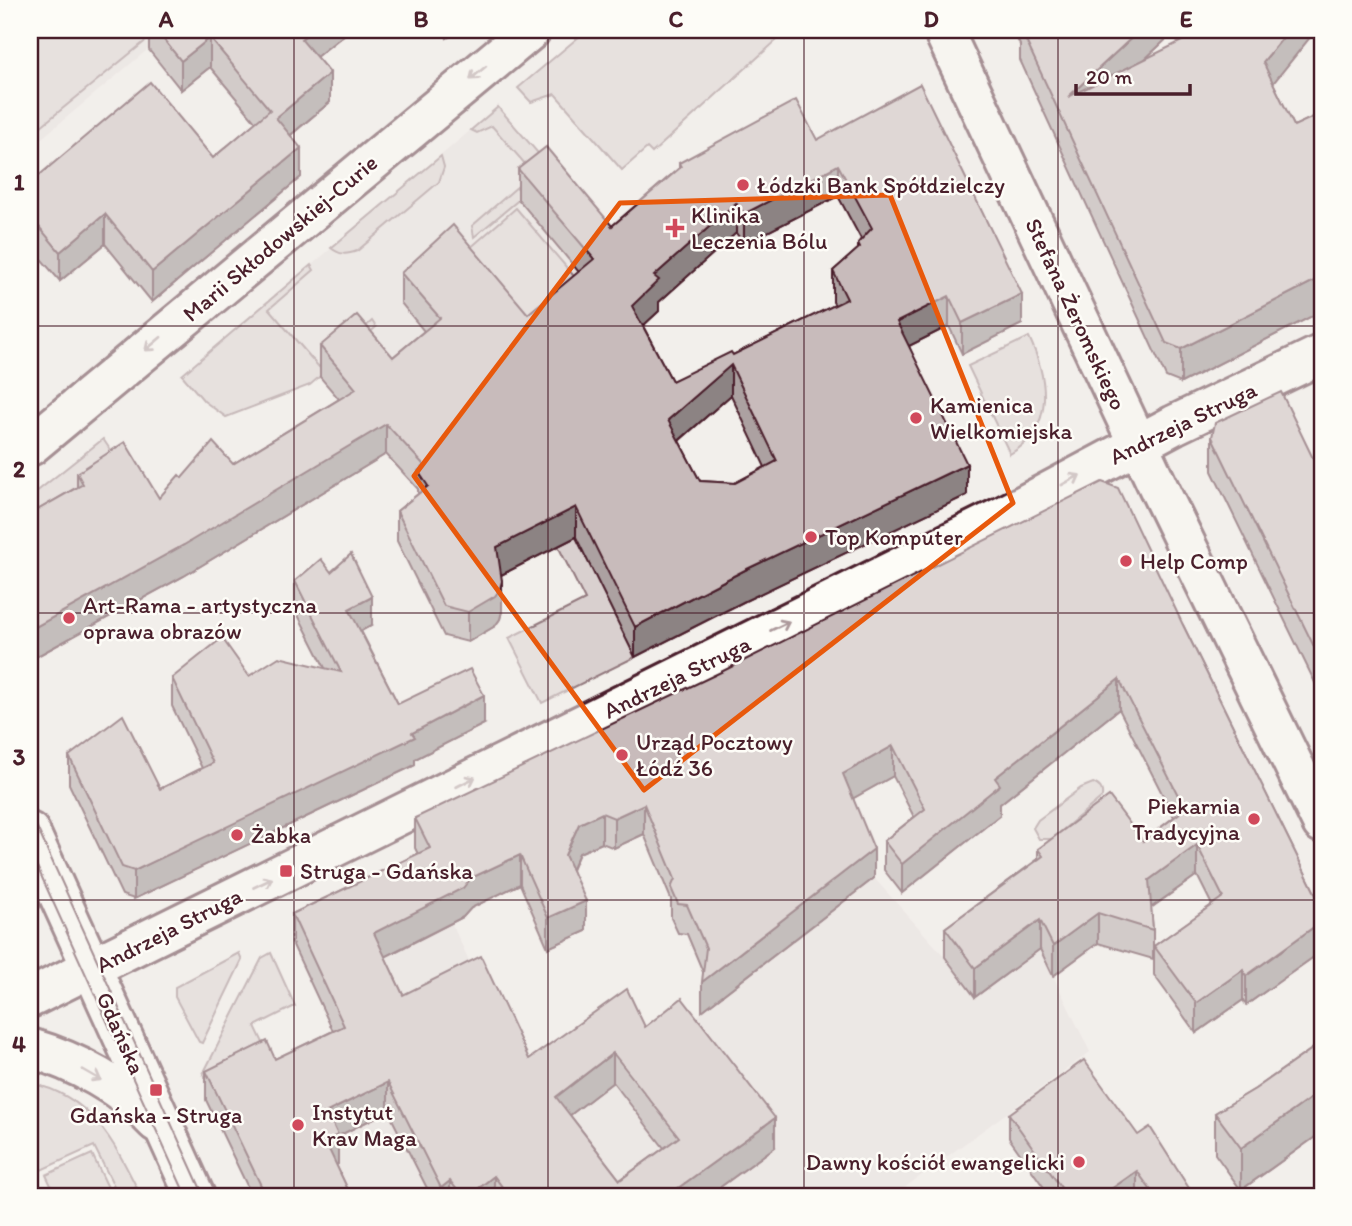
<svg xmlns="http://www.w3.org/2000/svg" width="1352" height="1226" viewBox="0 0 1352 1226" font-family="Itim,sans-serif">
<rect width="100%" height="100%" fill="#f2efeb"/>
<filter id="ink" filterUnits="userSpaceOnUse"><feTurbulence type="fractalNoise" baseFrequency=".0143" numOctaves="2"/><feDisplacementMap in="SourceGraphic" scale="14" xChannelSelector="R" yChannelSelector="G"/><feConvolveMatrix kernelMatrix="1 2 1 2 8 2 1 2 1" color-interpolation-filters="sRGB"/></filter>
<g filter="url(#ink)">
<g fill="#e5dfdd">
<path d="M30,30H171L30,148Z"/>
<path d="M491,113L611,258L356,419L261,308Z"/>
<path d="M430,877L549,1132L874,878L945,957L975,997L1040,949L1090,1052L893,1196H253L388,1076L320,931Z"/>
</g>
<g fill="#d9d0cf" stroke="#92787d" stroke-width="2">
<path d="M30,30H159L40,127L30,108Z"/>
<path d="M587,30H788L652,153L647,148L622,170L555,94L531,102L518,88Z"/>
<path d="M498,107L589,212L546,177L474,237L472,226L533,173L492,126L477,133L471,130Z"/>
<path d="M441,156L444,167L439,182L357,251C346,255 340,255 331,248Z"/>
<path d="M516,208L584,288L530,336L461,256Z"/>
<path d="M311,265L314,270L269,309L319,367L372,321L376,327L310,385L226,417L204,401L182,375Z"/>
<path d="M1029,337C1048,378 1056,428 1010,454L968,366Z"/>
<path d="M103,439L122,467L30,538V497Z"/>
<path d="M576,537L635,657L542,703L509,638L585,600L558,546Z"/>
<path d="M1093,783C1100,786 1103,789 1102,797L1052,839H1039L1033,828L1038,820L1081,788Z"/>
<path d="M239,953L242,960L202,1043L199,1042L175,997V987Z"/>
<path d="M271,953L295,1006L255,1026L268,1053L209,1085L203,1074L262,958Z"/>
<path d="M30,1083C93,1096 115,1144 141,1196H119L94,1146L30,1175Z"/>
<path d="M92,1154L112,1196H56L46,1175Z"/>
</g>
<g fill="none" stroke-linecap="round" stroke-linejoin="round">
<g stroke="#4a1f2b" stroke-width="44">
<g id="secondary">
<path d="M943,30L1163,497L1322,823"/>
<path d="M30,446L531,30"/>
<path d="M30,832L195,1196"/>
<path d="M30,998L1005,515L1174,425L1322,354"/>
<path d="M30,1048C75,1061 124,1087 156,1122"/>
</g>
</g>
<use href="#secondary" stroke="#fdfcf7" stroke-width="38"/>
<g stroke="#4a1f2b" stroke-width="2">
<path d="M30,812L204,1196"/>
<path d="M30,851L186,1196"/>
</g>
</g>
<g fill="#aca1a1" stroke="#4a1f2b" stroke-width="2" fill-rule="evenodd">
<path d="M149,30H350L316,57L330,102L291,135L301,177L152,302L105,244L60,281L30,246V183L213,158L256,122L210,67L181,90L149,50Z"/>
<path d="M436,30H464L459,33H455L447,38L441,30Z"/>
<path d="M1013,30H1176L1145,59L1273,83L1294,126L1322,113V311L1181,383L1166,377L1020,60V45Z"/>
<path d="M817,140L1022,324L962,354L949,326L909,346L967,495L745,601L635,657L576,537L501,575L502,611L500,619L495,626L468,642L444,636L397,541V511L418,494V489L386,454L184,576L30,660V507L34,512L77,487V473L159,498L182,478L233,464L339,399L320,377V346L393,357L424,331L401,303V273L528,314L579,272L518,199V169L612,226L679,168V163ZM838,196L861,239L858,243V249L833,271V302L835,305L733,355L672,381L643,326L659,311V302L736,233L744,244ZM731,395L765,467L735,483L700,481L679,441Z"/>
<path d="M1212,437L1322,477V697L1212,471Z"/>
<path d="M295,581L372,625L361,631L398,704L484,724L415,759V765L134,899L122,895L69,784V756L160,789L202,768L172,706V678L249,676L325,668L295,609Z"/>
<path d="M1183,625L1322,907V951L1246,1005L1243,1000L1196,1033L1154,975V946L1212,905L1197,875L1151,908L1153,930V959L1098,943L1053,976L1040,949L975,997L945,957V928L1038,859V849L1143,841L1174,817L1119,709L1000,804V815L902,893L884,870V841L914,817L893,776L853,798L874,878L702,1011L703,972L687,934L678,933L671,918V899L644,834L614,848L602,843L579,853L572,870L586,931L548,948L520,884L471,908L463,917L385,957L403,995L529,1059L645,1027L775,1147L708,1196H431L388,1111L338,1136V1164L336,1165L351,1196H252L206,1100V1071L275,1059L333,1031L292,943V914L418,854L415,848V818ZM613,1082L664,1148L620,1180L570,1115Z"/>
<path d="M1322,1042V1132L1241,1190L1215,1154V1113L1255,1089Z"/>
<path d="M1009,1114L1138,1135L1194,1196H1138L1137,1195L1135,1196H1050L1009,1138Z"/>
</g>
<g fill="#8c8383" stroke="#4a1f2b" stroke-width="2">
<path d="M313,30H350L301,69V39Z"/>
<path d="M447,30H455V33L447,38Z"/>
<path d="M1140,30H1176L1068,131V97Z"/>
<path d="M1289,30H1316L1263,96V62Z"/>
<path d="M210,38V67L181,90V61Z"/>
<path d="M330,73V102L276,147V118Z"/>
<path d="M31,111V129L30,130V112Z"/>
<path d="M301,148V177L152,302V272Z"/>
<path d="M838,165V196L744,244V214Z"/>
<path d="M736,203V233L659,302V311L632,336V306L654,276Z"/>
<path d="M105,214V244L60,281V252Z"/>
<path d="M1322,277V311L1181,383V349Z"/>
<path d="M1022,294V324L962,354V323Z"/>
<path d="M949,296V326L897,352V322Z"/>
<path d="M731,365V395L668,450V420Z"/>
<path d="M32,377V401L30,402V378Z"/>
<path d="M386,424V454L184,576L30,660V630Z"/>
<path d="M967,464V495L745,601L635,657V627L745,570Z"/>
<path d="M576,507V537L497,577V547Z"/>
<path d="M502,581V611L500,619L495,626L468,642V612Z"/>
<path d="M372,597V625L349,637V609Z"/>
<path d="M1119,679V709L1000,804V815L902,893V864L995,778Z"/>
<path d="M484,695V724L415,759V765L134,899V871L412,733Z"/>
<path d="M893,746V776L843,804V774Z"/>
<path d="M644,804V834L614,848V818Z"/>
<path d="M602,813V843L579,853L565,884V855L579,824Z"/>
<path d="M1197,845V875L1149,909V880Z"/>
<path d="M874,849V878L702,1011V982Z"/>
<path d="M520,855V884L471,908L463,917L374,962V933L471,878Z"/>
<path d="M586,901V931L548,948V918Z"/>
<path d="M1098,913V943L1053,976V946Z"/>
<path d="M1040,920V949L975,997V968Z"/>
<path d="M1322,921V951L1246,1005V976Z"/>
<path d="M1243,970V1000L1196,1033V1003Z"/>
<path d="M613,1053V1082L556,1126V1097Z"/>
<path d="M388,1082V1111L338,1136V1164L325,1171V1141L327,1112Z"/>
<path d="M1322,1090V1132L1241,1190V1148Z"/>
<path d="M775,1118V1147L708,1196H667Z"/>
<path d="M1137,1171V1195L1135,1196H1101Z"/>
<path d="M494,1176V1196H469Z"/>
<path d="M450,1181V1196H441V1188Z"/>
</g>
<g fill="#c8bbbb" stroke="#4a1f2b" stroke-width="2" fill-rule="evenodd">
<path d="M156,30H313L301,39L330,73L276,118L301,148L152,272L105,214L60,252L30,216V183L150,82L213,158L270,110L210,38L181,61Z"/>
<path d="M1021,30H1140L1068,97L1204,30H1289L1263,62L1294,126L1322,113V277L1181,349L1166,343Z"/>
<path d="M920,84L1022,294L962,323L949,296L897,322L967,464L745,570L635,627L576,507L497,547L502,581L500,589L495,596L468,612L444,606L397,511L428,486L418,471L424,465L386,424L184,545L30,630V507L34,512L83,484L77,473L125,442L159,498L179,475L182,478L213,442L233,464L356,389L320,346L357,315L393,357L440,318L401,273L453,225L528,314L594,259L518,169L546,147L612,226L681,167L679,163L796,100L817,140ZM838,165L872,228L858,243L860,247L833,271L847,299L733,355L731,352L672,381L632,306L659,280L654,276L736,203L744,214ZM731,365L777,461L735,483L700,481L668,420Z"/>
<path d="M1281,392L1322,477V663L1212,437L1215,423Z"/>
<path d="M1102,482L1118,488L1183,625L1322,907V921L1246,976L1243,970L1196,1003L1154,946L1223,897L1197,845L1149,880L1153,930L1098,913L1053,946L1040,920L975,968L945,928L1043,856L1038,849L1109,796L1143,841L1185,809L1119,679L995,778L1000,785L902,864L884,841L925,809L893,746L843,774L874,849L702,982L706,948L687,905L678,904L671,888L675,879L644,804L614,818L602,813L579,824L565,855L586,901L548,918L520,855L471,878L463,888L374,933L403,995L481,956L529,1059L627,989L645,1027L682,998L775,1118L667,1196H509L494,1176L469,1196H462L450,1181L441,1188L388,1082L327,1112L338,1135L325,1141L351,1196H266L206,1071L267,1041L275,1059L344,1026L292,914L430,848L415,818L723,671ZM613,1053L679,1137L620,1180L556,1097Z"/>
<path d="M351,554L372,597L349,609L398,704L470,669L484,695L412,733L415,737L134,871L122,867L69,756L123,715L160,789L213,763L172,678L222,638L249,676L279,657L341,672L295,581L321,559L331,572Z"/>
<path d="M1322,1042V1090L1241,1148L1215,1113L1255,1089Z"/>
<path d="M1084,1060L1138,1135L1150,1127L1194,1196H1155L1137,1171L1101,1196H1067L1009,1114Z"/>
<path d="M30,1187L34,1196H30Z"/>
</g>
<defs><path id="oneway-shaft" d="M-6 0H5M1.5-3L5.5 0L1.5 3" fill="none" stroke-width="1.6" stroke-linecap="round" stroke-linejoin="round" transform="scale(1.75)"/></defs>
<g stroke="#ac999b">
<use href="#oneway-shaft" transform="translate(478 73) rotate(140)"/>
<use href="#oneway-shaft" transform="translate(153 344) rotate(140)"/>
<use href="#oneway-shaft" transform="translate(1071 480) rotate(-29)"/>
<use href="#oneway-shaft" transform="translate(780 626) rotate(-26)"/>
<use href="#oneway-shaft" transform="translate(466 782) rotate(-27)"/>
<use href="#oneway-shaft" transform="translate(263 883) rotate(-26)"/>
<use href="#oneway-shaft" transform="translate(92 1075) rotate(30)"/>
</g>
</g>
<path d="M0 0H1352V1226H0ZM890,195L1013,503L644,790L414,476L620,203Z" fill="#f2efeb" fill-opacity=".55" fill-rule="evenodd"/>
<path fill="none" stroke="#e8590c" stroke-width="5" stroke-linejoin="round" d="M890,195L1013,503L644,790L414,476L620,203Z"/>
<path fill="none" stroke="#4a1f2b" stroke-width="2" stroke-opacity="0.55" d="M294,30V1196M548,30V1196M804,30V1196M1058,30V1196M30,326H1322M30,613H1322M30,900H1322"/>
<g fill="#d1495b" stroke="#fdfcf7" stroke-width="2.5">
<circle cx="743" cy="185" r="7"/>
<path d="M671.5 217.5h7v7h7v7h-7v7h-7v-7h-7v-7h7z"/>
<circle cx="916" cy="418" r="7"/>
<circle cx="811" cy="537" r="7"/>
<circle cx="1126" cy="561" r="7"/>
<circle cx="69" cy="618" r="7"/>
<circle cx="622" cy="755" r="7"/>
<circle cx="1254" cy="819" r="7"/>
<circle cx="237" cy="835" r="7"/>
<rect x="279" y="864" width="14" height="14" rx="3.5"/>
<rect x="149" y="1083" width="14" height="14" rx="3.5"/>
<circle cx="298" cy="1125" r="7"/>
<circle cx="1079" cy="1162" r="7"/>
</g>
<g text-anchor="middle" stroke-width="5" stroke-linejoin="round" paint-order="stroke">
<g font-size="23" fill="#4a1f2b" stroke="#fdfcf7" text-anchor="start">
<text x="757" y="193">Łódzki Bank Spółdzielczy</text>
<text x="691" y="223">Klinika<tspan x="691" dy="26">Leczenia Bólu</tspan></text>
<text x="930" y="413">Kamienica<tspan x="930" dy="26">Wielkomiejska</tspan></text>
<text x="825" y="545">Top Komputer</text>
<text x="1140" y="569">Help Comp</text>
<text x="83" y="613">Art-Rama - artystyczna<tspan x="83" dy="26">oprawa obrazów</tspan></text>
<text x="636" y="750">Urząd Pocztowy<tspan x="636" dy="26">Łódź 36</tspan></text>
<text x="1240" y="814" text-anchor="end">Piekarnia<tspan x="1240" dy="26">Tradycyjna</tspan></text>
<text x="251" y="843">Żabka</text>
<text x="300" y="879">Struga - Gdańska</text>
<text x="312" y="1120">Instytut<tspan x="312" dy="26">Krav Maga</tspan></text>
<text x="156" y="1123" text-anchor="middle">Gdańska - Struga</text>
<text x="1065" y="1170" text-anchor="end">Dawny kościół ewangelicki</text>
</g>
<g font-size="23" fill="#4a1f2b" stroke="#fdfcf7">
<text transform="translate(280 238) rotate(-40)" y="8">Marii Skłodowskiej-Curie</text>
<text transform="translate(1076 314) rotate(65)" y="8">Stefana Żeromskiego</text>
<text transform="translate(1183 423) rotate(-26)" y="8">Andrzeja Struga</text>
<text transform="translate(677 677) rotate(-26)" y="8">Andrzeja Struga</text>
<text transform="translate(169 930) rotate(-27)" y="8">Andrzeja Struga</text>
<text transform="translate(121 1033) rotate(66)" y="8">Gdańska</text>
</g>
</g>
<rect width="1352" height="1226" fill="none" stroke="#fdfcf7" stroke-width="77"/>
<path d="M1076 84v10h114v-10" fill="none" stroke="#4a1f2b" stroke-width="3.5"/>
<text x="1086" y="84" font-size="21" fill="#4a1f2b" stroke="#fdfcf7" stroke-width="5" paint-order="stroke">20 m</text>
<rect x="38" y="38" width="1276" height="1150" fill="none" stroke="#4a1f2b" stroke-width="2.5"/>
<g font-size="23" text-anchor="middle" font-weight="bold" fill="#4a1f2b">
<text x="166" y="27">A</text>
<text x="421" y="27">B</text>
<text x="676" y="27">C</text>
<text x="931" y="27">D</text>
<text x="1186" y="27">E</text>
<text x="19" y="190">1</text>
<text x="19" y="477">2</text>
<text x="19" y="765">3</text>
<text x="19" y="1052">4</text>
</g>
</svg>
